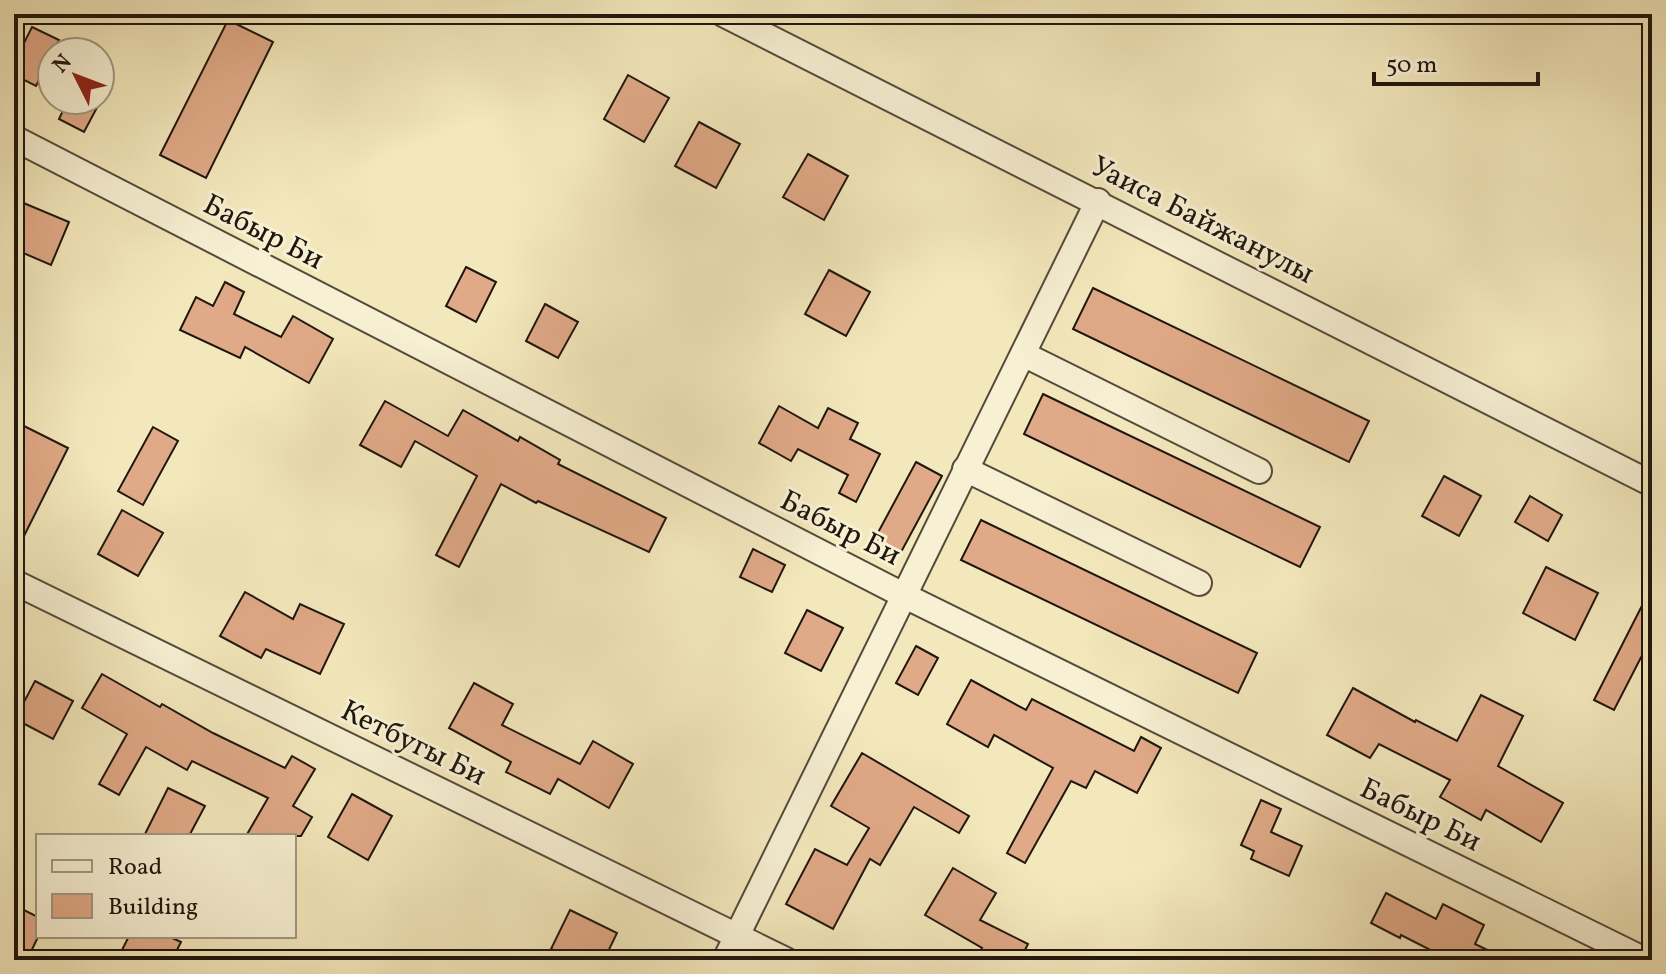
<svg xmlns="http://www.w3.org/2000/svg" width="1666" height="974" viewBox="0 0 1666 974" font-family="Vollkorn,serif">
<rect width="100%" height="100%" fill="#f3e8bc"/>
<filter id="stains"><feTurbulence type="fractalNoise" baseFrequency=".0025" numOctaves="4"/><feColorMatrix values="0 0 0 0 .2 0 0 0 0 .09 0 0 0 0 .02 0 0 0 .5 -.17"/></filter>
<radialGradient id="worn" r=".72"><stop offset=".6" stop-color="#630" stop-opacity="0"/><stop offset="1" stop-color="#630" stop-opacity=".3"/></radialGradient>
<g fill="#e0a987" stroke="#1f160e" stroke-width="2">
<path d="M228,20L273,42L206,178L160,155Z"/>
<path d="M32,27L59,40L36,86L14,75V63Z"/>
<path d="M628,75L669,98L644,142L604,119Z"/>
<path d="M68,100H101L84,132L59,119Z"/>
<path d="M699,122L740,144L716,188L675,166Z"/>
<path d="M808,154L848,176L824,220L783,197Z"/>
<path d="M14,199L69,222L51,265L14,249Z"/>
<path d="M466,267L496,282L476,322L446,306Z"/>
<path d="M829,270L870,292L846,336L805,314Z"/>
<path d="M225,282L244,292L234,314L281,337L293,316L333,339L309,383L245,347L240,358L180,330L196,297L213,306Z"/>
<path d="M1093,288L1369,421L1349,462L1073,329Z"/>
<path d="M545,304L578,322L558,358L526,341Z"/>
<path d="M1043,394L1320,527L1300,567L1024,434Z"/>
<path d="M385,401L448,436L463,410L518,441L520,437L560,460L558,464L666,518L649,552L538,501L536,503L501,484L459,567L436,555L477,476L415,441L401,467L360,445Z"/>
<path d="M779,406L818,428L828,408L858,423L850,439L880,454L856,502L839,493L848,475L798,449L791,461L759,443Z"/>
<path d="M14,421L68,448L14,556Z"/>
<path d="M153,427L178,441L143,505L118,491Z"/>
<path d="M916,462L942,476L900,554L874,540Z"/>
<path d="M1444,476L1481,496L1459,536L1422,516Z"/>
<path d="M1530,496L1562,515L1548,541L1515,522Z"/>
<path d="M122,510L163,533L138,576L98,554Z"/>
<path d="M981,520L1257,653L1238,693L961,560Z"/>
<path d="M753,549L785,565L772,592L740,577Z"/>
<path d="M1546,567L1598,593L1575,640L1523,613Z"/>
<path d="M1652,586V636L1614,710L1594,700Z"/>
<path d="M245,592L293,619L300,604L344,624L320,674L266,649L261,658L220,636Z"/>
<path d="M807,610L843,628L821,671L785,653Z"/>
<path d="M916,646L938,658L918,695L896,683Z"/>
<path d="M102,674L160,707L162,704L213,733L285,768L292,756L315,769L293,806L312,817L301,836H246L268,798L192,761L187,770L146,747L119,795L99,784L127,734L82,708Z"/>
<path d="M971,680L1026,710L1032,699L1134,751L1141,737L1161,748L1137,793L1095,771L1086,788L1071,781L1025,863L1007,853L1053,768L994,735L988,747L947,724Z"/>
<path d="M35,681L73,701L53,739L15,719Z"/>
<path d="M474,683L513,704L502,725L580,764L593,741L633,764L609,808L558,779L550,794L506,772L511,762L449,728Z"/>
<path d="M1353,688L1415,722L1416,720L1457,741L1481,695L1523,716L1498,766L1563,803L1541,842L1486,810L1481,820L1440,797L1450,780L1379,744L1370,758L1327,735Z"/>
<path d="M862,753L969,816L959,833L914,807L880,865L870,859L833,929L786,904L815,849L847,865L869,828L831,806Z"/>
<path d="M168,788L205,806L189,836H144Z"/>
<path d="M352,794L392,816L368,860L328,837Z"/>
<path d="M1261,800L1281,809L1271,832L1302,846L1289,876L1251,859L1254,851L1241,845Z"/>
<path d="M953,868L996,893L980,920L1028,944L1020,960H976L982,948L925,915Z"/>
<path d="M1386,893L1436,919L1443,904L1484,925L1475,944L1508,960H1450L1401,935L1400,938L1371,923Z"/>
<path d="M14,905L38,917V937L27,960H14Z"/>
<path d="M570,910L617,933L604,960H574L551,949Z"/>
<path d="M129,936H168L181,942L172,960H117Z"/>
</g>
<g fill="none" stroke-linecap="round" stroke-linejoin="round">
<g stroke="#544a3a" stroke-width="28">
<g id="street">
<path d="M723,14L1652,484"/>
<path d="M14,138L903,595L1645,960"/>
<path d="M1023,354L1259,471"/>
<path d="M965,469L1199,583"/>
<path d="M14,582L786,960"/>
<path d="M725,960L1098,201"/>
</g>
</g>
<use href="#street" stroke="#f7f0d3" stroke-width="24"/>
</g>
<g text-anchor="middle" stroke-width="6" stroke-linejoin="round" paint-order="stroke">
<g font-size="30" fill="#1f160e" stroke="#f7f0d3">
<text transform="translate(1203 219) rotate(27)" y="10">Уаиса Байжанулы</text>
<text transform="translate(264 231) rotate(27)" y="10">Бабыр Би</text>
<text transform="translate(841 527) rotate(27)" y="10">Бабыр Би</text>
<text transform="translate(414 742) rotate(26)" y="10">Кетбугы Би</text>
<text transform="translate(1421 814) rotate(26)" y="10">Бабыр Би</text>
</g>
</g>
<rect width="1666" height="974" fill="none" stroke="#f3e8bc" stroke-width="48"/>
<rect x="16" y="16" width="1634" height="942" fill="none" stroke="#1f160e" stroke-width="4"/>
<rect x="24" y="24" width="1618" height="926" fill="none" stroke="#1f160e" stroke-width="2"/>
<rect x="36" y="834" width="260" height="104" fill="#f7f0d3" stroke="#a19984" stroke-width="2"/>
<rect x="52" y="860" width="40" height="12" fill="#f7f0d3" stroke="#a19984" stroke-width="2"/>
<text x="108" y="874" font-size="24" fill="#1f160e">Road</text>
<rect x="52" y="894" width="40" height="24" fill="#e0a987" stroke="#a19984" stroke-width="2"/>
<text x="108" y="914" font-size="24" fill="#1f160e">Building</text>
<g transform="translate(76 76) rotate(312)"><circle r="38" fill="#f7f0d3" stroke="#a19984" stroke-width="2"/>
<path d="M0-6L14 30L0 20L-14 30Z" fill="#8f2418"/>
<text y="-12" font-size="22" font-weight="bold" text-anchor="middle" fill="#1f160e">N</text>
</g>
<path d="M1374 72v12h164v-12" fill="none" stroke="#1f160e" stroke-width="4"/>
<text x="1386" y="72" font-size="24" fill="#1f160e" stroke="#f7f0d3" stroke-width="6" paint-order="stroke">50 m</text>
<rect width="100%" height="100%" filter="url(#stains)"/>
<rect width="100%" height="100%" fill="url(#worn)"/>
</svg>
